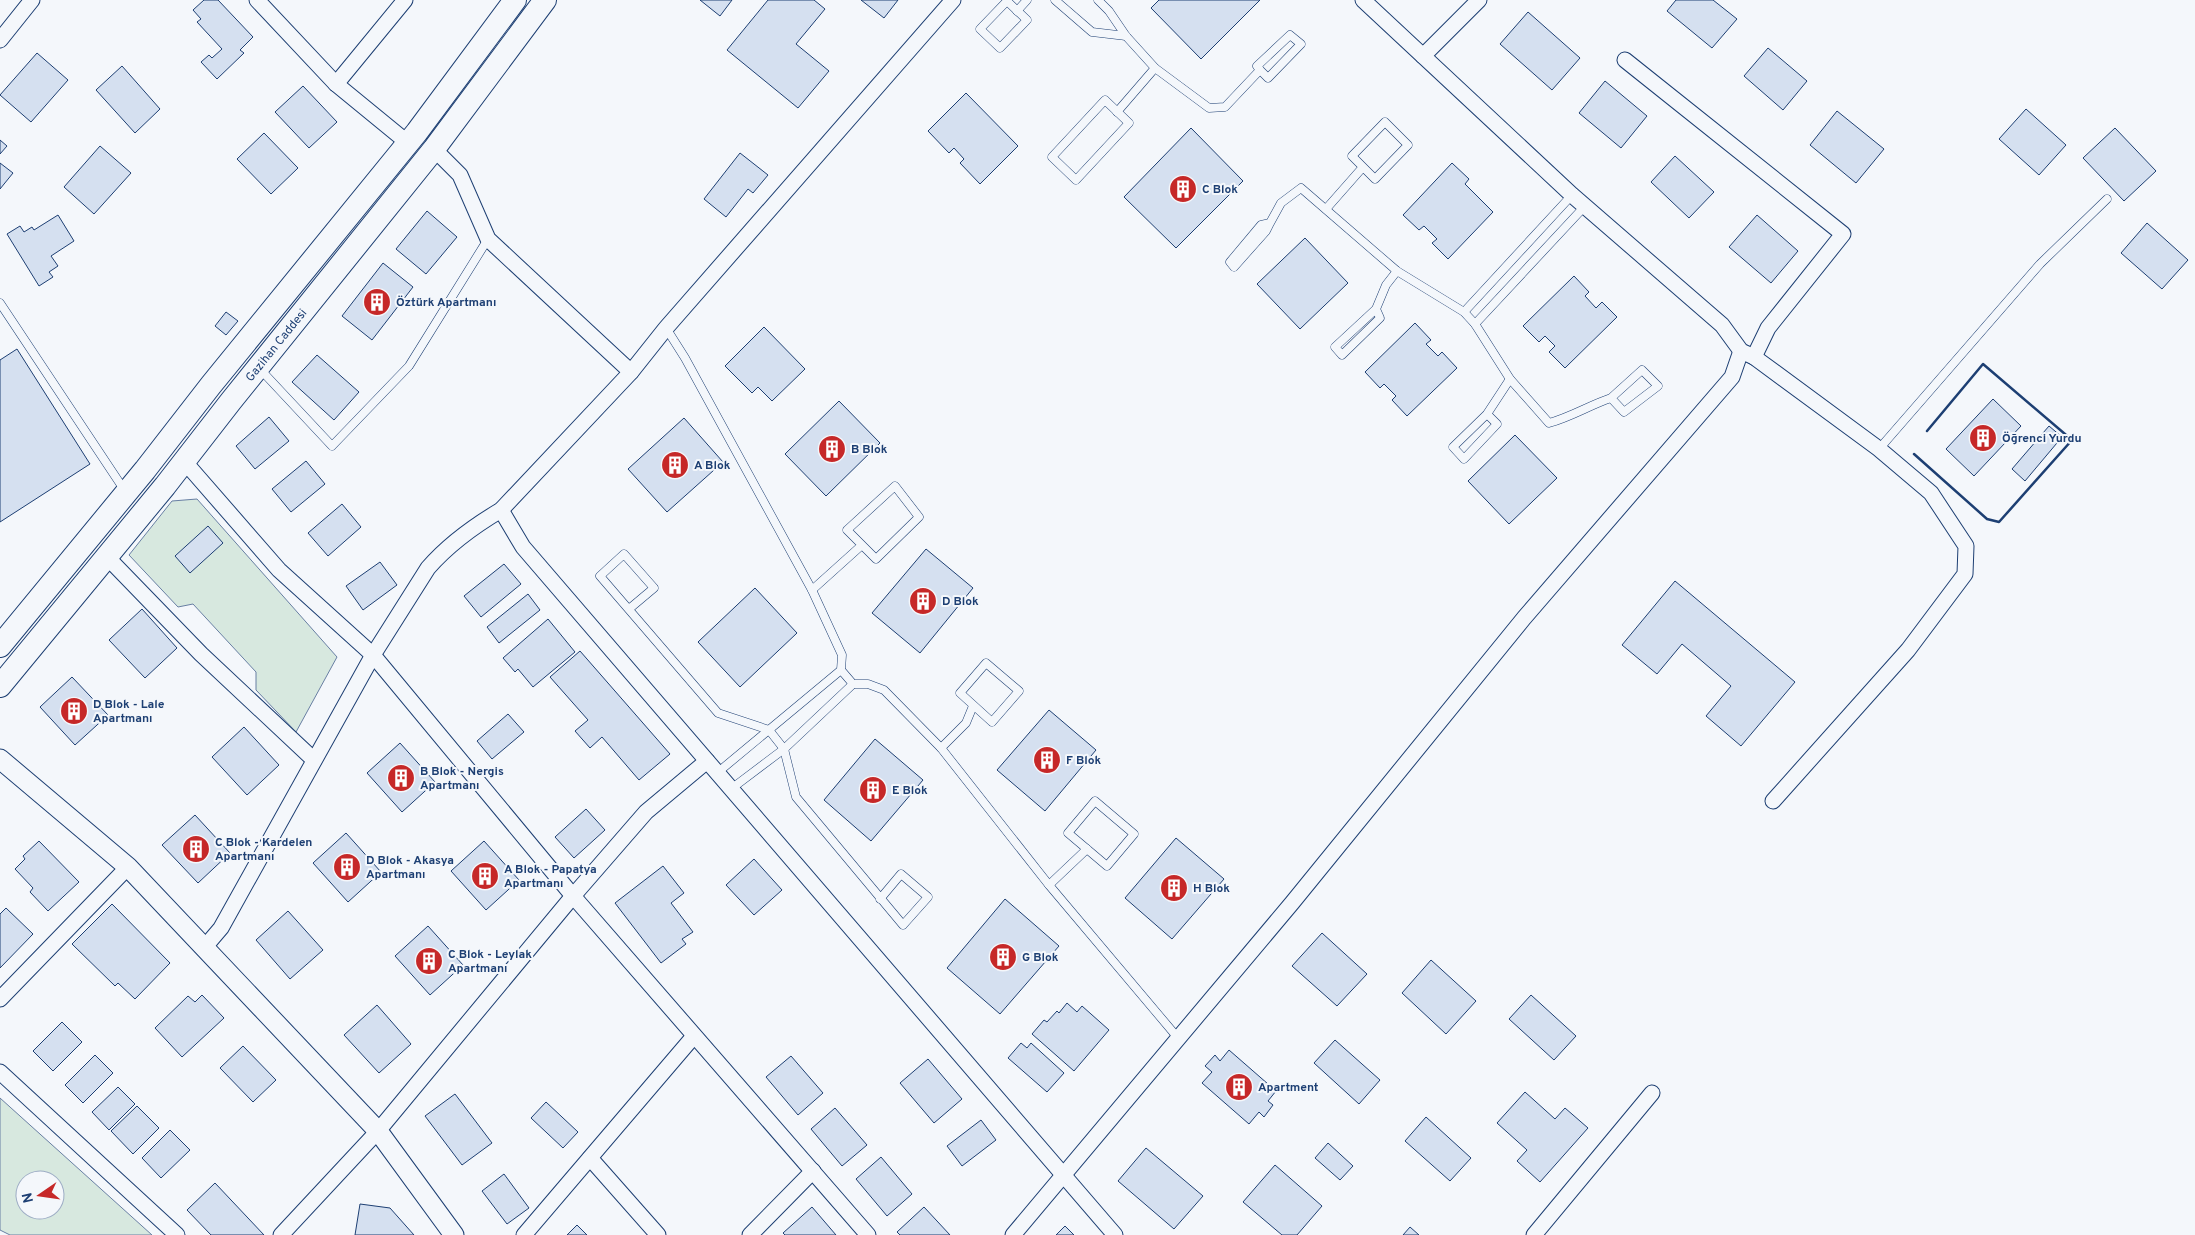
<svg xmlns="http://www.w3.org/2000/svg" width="2195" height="1235" viewBox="0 0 2195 1235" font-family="Overpass,sans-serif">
<rect width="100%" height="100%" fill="#f4f7fb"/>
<g fill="#d7e8df" stroke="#687fa3" fill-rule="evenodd">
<path d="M197,499L337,657L296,732L256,690V672L193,604L178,607L129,555L172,501Z"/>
<path d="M0,1098L152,1235H10L0,1230ZM25,1180H55V1210H25Z"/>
</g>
<g fill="#d5e0f0" stroke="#1d3f73">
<path d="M204,0H218L253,37L240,50L244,53L217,79L201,62L209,55L212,58L222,49L197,22L201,19L193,10Z"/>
<path d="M700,0H732L720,16Z"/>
<path d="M768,0H814L825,9L796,44L829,71L798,108L727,50Z"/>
<path d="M861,0H898L884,18Z"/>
<path d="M1159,0H1260L1201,59L1151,8Z"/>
<path d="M1676,0H1713L1737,19L1712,48L1667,11Z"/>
<path d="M1528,12L1580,58L1552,90L1500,44Z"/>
<path d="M1768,48L1807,81L1783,110L1744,76Z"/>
<path d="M37,53L68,80L31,122L0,95Z"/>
<path d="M122,66L160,109L135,133L96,90Z"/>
<path d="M1605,81L1647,116L1621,148L1579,113Z"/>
<path d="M303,86L337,122L309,148L275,112Z"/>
<path d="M966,93L1018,146L980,184L960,163L964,159L954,148L949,153L928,131Z"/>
<path d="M2026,109L2066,145L2039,175L1999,139Z"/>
<path d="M1837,111L1884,149L1856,183L1810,145Z"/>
<path d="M1191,128L1243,181L1176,248L1124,197Z"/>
<path d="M2115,128L2156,171L2124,201L2083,158Z"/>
<path d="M264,133L298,168L271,194L237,159Z"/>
<path d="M0,140L7,146L0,154Z"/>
<path d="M100,146L131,173L94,214L64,187Z"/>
<path d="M740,153L768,175L753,193L748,189L726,217L704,199Z"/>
<path d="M1675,156L1714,192L1689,218L1651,182Z"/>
<path d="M0,163L13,173L0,189Z"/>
<path d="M1452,163L1469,179L1465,184L1493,212L1448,259L1432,243L1437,239L1424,226L1419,230L1403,215Z"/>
<path d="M427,211L457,237L426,274L396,249Z"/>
<path d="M58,215L74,241L51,256L58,266L49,272L53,277L39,286L7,234L20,226L24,232L32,227L34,230Z"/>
<path d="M1757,215L1798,251L1771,283L1729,247Z"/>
<path d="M2147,223L2188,260L2162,289L2121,253Z"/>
<path d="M1305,238L1348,283L1300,329L1257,284Z"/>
<path d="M383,263L413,287L372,340L342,316Z"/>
<path d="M1574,276L1589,292L1585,296L1596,308L1602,302L1617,317L1565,368L1549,352L1555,346L1545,336L1539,342L1523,326Z"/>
<path d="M226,312L238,321L226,335L215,326Z"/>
<path d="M1415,323L1431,340L1426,344L1438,356L1442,352L1457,368L1407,416L1392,400L1396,396L1384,384L1380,388L1365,372Z"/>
<path d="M764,327L805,369L772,401L758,387L752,393L725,366Z"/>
<path d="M17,349L90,464L0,522V360Z"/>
<path d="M317,355L359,392L334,420L292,382Z"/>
<path d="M1993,399L2021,426L1974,476L1946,449Z"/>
<path d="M839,401L880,443L826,496L785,454Z"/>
<path d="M269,417L289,441L255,469L236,446Z"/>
<path d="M684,418L723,462L667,512L628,469Z"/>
<path d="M2049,426L2062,437L2025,481L2012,469Z"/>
<path d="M1515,435L1557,478L1509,524L1468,481Z"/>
<path d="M306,461L325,484L291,512L272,489Z"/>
<path d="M342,504L361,527L328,556L308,533Z"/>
<path d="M208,526L223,543L190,573L175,556Z"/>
<path d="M926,549L973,588L920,653L872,613Z"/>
<path d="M380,562L397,585L363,610L346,586Z"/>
<path d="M504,564L521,584L481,617L464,596Z"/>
<path d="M1675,581L1795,682L1741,746L1706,716L1731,686L1682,644L1657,674L1622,645Z"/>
<path d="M755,588L797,633L740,687L698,642Z"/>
<path d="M528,594L540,610L499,643L487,627Z"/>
<path d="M142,609L177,648L145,678L109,640Z"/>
<path d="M548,619L575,652L533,687L518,669L515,672L503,658Z"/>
<path d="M580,651L670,754L639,780L602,737L590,748L575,731L588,720L550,677Z"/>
<path d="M72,677L108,715L75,745L40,707Z"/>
<path d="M1049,710L1096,750L1045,811L997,770Z"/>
<path d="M508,714L524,732L492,759L477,741Z"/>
<path d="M244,727L279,765L247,795L212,757Z"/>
<path d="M875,739L923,780L871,841L824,800Z"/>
<path d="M400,743L435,782L402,812L367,773Z"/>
<path d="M586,809L605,830L574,858L555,837Z"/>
<path d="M195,815L230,853L198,883L162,845Z"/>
<path d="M346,833L381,872L348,902L313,863Z"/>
<path d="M1176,838L1224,879L1172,939L1125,898Z"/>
<path d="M39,841L79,882L48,911L30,892L33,888L15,869L25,859L23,856Z"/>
<path d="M484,841L519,880L486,910L451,871Z"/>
<path d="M754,859L782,890L754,915L726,885Z"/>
<path d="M663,866L684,893L671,903L693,932L682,939L686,944L661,963L615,903Z"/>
<path d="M1005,899L1059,946L1000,1014L947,968Z"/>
<path d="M112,904L170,963L135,999L118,983L115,986L72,944Z"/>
<path d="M6,908L33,934L0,968V914Z"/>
<path d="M288,911L323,950L290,979L256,940Z"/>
<path d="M428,926L463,965L430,995L395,956Z"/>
<path d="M1322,933L1367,974L1337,1006L1292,966Z"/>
<path d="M1431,960L1476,1001L1446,1034L1402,993Z"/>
<path d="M202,995L224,1018L182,1057L155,1028L188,996L195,1002Z"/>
<path d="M1531,995L1576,1036L1554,1060L1509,1019Z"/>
<path d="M1067,1003L1077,1012L1082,1006L1109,1030L1074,1071L1032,1034L1044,1020L1047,1022L1057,1011L1059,1013Z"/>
<path d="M377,1005L411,1044L379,1073L344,1035Z"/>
<path d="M62,1022L82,1042L53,1071L33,1051Z"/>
<path d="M1335,1040L1380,1080L1359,1104L1314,1063Z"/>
<path d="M1021,1043L1027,1048L1031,1043L1064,1073L1047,1092L1008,1058Z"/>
<path d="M243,1046L276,1080L253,1102L220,1068Z"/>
<path d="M1229,1050L1276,1091L1268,1101L1273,1105L1264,1117L1259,1112L1249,1124L1202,1083L1212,1072L1205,1066L1215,1055L1220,1061Z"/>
<path d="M95,1055L113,1073L83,1103L65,1085Z"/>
<path d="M791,1056L823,1093L798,1115L766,1077Z"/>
<path d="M928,1059L962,1099L934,1123L900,1083Z"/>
<path d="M118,1087L135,1104L109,1130L92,1112Z"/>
<path d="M1525,1092L1555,1119L1565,1108L1588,1128L1540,1182L1517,1161L1527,1150L1497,1123Z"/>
<path d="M455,1094L492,1143L462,1165L425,1116Z"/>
<path d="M546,1102L578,1132L563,1148L531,1118Z"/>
<path d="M137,1106L159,1128L133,1154L111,1131Z"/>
<path d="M835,1108L867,1145L842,1166L811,1129Z"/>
<path d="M1426,1117L1471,1158L1450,1181L1405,1141Z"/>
<path d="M981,1120L996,1140L962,1166L947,1146Z"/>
<path d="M170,1130L190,1150L161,1178L142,1158Z"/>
<path d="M1328,1143L1353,1166L1340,1180L1315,1158Z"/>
<path d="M1146,1148L1203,1196L1174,1229L1118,1181Z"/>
<path d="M881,1157L912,1194L887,1216L856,1179Z"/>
<path d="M1275,1165L1322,1206L1297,1235H1282L1243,1202Z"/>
<path d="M504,1174L529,1208L507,1224L482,1191Z"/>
<path d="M215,1183L264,1235H211L187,1210Z"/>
<path d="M360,1204L390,1208L414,1235H355Z"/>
<path d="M812,1207L836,1235H785L783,1233Z"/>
<path d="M924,1207L950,1235H900L897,1232Z"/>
<path d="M577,1225L587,1235H567Z"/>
<path d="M1065,1226L1074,1235H1056Z"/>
<path d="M1410,1227L1419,1235H1403Z"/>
</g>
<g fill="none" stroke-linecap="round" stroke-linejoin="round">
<g stroke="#1d3f73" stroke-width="9">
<g id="service">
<path d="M1055,0L1092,32L1126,36"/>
<path d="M1098,0L1109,11L1126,36L1155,68L1209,108L1225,107L1260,70L1268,78L1301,44L1290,35L1257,66L1260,70"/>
<path d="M1007,1L1027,20L1000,48L980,29Z"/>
<path d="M1017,11L1027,0"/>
<path d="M1105,100L1129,123L1076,180L1052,157Z"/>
<path d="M1117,112L1155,68"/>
<path d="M1326,209L1363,167L1375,179L1408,145L1385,122L1352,156L1363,167"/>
<path d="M1270,223L1266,231L1234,267L1230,262L1261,225L1270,223L1281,203L1301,188L1397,271L1464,312L1475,324L1510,379L1549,423C1571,417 1590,405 1611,398L1624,412L1658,386L1642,370L1611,398"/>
<path d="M0,303L125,491"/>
<path d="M1376,309L1380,318L1342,355L1335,347L1376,309L1386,285L1397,271"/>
<path d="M1464,312L1572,195"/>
<path d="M1475,324L1585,206"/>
<path d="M666,328L685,358L812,590L842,655L841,670L853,684H868L884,690L941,748L1049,885L1178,1038"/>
<path d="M259,368L332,446L409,366L488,239"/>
<path d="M1487,414L1497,424L1464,459L1453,447L1487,414L1510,379"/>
<path d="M1879,449L2040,264L2107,199"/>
<path d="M812,590L862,545L847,530L895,486L919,517L876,559L862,545"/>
<path d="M629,609L654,588L624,554L600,576L718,713L769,730L784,749L796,797L903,925L928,897L901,874L880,899"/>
<path d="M986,663L1019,691L992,722L960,693Z"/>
<path d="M941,748L966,723L973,706"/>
<path d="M717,773L841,670"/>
<path d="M731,789L784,749L853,684"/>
<path d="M1095,801L1134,834L1107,866L1068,833Z"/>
<path d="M1049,885L1087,849"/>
</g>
</g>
<g stroke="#1d3f73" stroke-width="17">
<g id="minor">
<path d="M257,0L336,84L408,143"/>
<path d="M1363,0L1572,195L1722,325L1741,351L1754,357L1879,449L1931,493L1966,546L1965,574L1908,650L1773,801"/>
<path d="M0,40L32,0"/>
<path d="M1423,56L1479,0"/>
<path d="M1625,60L1843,234L1768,328L1754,357"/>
<path d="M336,84L405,0"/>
<path d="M434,149L460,175L488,239L631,372"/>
<path d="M184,461L279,570L373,655L573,896L868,1235"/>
<path d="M501,510L523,547L1115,1235"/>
<path d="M106,556L201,654L314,760"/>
<path d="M204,948L221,928L373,655L428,568C448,545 474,526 501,510L631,372L666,328L953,0"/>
<path d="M0,999L128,867"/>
<path d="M0,1072L177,1235"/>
<path d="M590,1158L658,1235"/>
<path d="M281,1235L378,1131L573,896L646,812L707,761"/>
<path d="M524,1235L694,1036"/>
<path d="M750,1235L813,1171"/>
<path d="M1013,1235L1292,903L1524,618L1732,377L1741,351"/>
<path d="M1534,1235L1652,1093"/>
</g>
</g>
<g stroke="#1d3f73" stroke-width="21">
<path id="tertiary" d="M0,759L128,867L378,1131L454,1235"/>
</g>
<g stroke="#1d3f73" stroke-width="24">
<g id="secondary">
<path d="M0,646L145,470L211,385L417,132L515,0"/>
<path d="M0,686L165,486L231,401L434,149L545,0"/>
</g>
</g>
<use href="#service" stroke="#f4f7fb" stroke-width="8"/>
<use href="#minor" stroke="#f4f7fb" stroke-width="15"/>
<use href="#tertiary" stroke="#f4f7fb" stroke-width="19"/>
<use href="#secondary" stroke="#f4f7fb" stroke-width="22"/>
<path stroke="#1d3f73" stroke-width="2.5" d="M1914,454L1987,519L1999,522L2072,440L1983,364L1927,431"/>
</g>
<defs>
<g id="building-disc" transform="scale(1.4375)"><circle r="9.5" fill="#c62828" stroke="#f4f7fb"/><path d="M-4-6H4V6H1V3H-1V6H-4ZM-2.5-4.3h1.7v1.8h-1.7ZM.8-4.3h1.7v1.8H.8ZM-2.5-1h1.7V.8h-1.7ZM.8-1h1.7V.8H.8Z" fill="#fff"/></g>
</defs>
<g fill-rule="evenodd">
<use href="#building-disc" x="1183" y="189"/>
<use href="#building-disc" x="377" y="302"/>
<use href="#building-disc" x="1983" y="438"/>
<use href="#building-disc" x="832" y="449"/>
<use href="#building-disc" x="675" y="465"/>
<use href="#building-disc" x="923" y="601"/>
<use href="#building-disc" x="74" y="711"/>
<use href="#building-disc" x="1047" y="760"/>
<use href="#building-disc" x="401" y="778"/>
<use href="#building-disc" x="873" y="790"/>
<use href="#building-disc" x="196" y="849"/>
<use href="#building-disc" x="347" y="867"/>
<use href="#building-disc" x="485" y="876"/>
<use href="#building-disc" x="1174" y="888"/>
<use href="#building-disc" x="1003" y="957"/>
<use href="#building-disc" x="429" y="961"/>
<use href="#building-disc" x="1239" y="1087"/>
</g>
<g text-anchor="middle" stroke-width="4" stroke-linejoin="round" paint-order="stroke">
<g font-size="12" font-weight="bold" fill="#1d3f73" stroke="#f4f7fb" text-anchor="start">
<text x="1202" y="193">C Blok</text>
<text x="396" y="306">Öztürk Apartmanı</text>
<text x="2002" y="442">Öğrenci Yurdu</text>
<text x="851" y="453">B Blok</text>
<text x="694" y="469">A Blok</text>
<text x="942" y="605">D Blok</text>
<text x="93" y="708">D Blok - Lale<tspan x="93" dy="14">Apartmanı</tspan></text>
<text x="1066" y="764">F Blok</text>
<text x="420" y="775">B Blok - Nergis<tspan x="420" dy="14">Apartmanı</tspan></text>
<text x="892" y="794">E Blok</text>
<text x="215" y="846">C Blok - Kardelen<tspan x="215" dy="14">Apartmanı</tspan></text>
<text x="366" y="864">D Blok - Akasya<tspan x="366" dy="14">Apartmanı</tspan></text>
<text x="504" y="873">A Blok - Papatya<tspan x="504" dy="14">Apartmanı</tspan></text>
<text x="1193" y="892">H Blok</text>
<text x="448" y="958">C Blok - Leylak<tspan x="448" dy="14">Apartmanı</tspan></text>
<text x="1022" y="961">G Blok</text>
<text x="1258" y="1091">Apartment</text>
</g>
<g font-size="12" fill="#1d3f73" stroke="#f4f7fb">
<text transform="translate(276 345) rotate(-51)" y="4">Gazihan Caddesi</text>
</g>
</g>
<g transform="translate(40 1195) rotate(257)"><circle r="24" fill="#f4f7fb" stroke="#9eadc5"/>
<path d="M0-4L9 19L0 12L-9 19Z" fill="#c62828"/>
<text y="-8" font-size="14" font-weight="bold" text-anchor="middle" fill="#1d3f73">N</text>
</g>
</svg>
